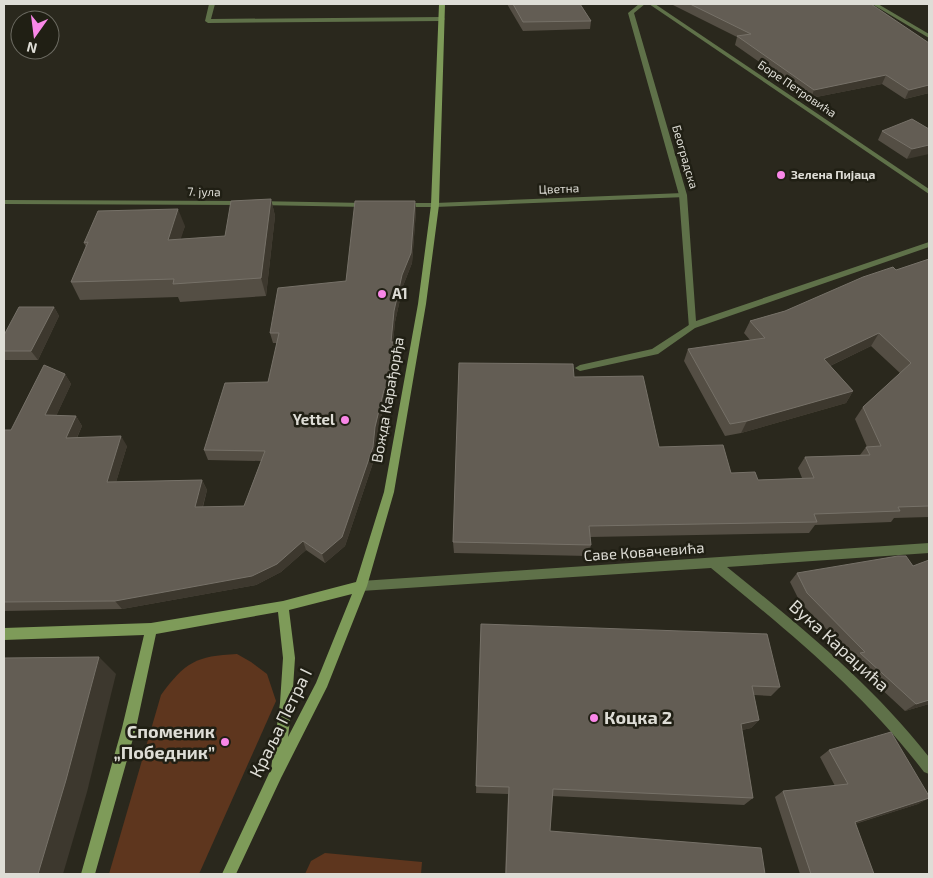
<svg xmlns="http://www.w3.org/2000/svg" width="933" height="878" viewBox="0 0 933 878" font-family="'Exo 2',sans-serif">
<rect width="100%" height="100%" fill="#2a281d"/>
<g fill="#5e361e">
<path d="M237,654L251,662L267,674L276,701L199,874H109L161,695C185,662 196,656 237,654Z"/>
<path d="M325,853L422,862L421,874H305L311,861Z"/>
</g>
<g fill="none" stroke-linecap="round" stroke-linejoin="round">
<g fill="#5f7149" fill-rule="evenodd">
<path d="M683,193H686V197L435,207L431,205L435,203Z"/>
<path d="M692,323L696,326L695,328L658,354L580,371L575,368L580,365L652,349Z"/>
</g>
<g fill="#5f7149" fill-rule="evenodd">
<path d="M209,4H215L211,19L442,17L445,19L442,21L208,23L205,21Z"/>
<path d="M639,4H645L634,13L687,195L696,321L929,242V247L695,328H689L679,195L628,13Z"/>
<path d="M872,4H878L929,34V38Z"/>
<path d="M4,200L244,201L248,203L244,205L4,204Z"/>
<path d="M255,201L366,203L370,205L366,207L258,205L254,203Z"/>
<path d="M400,203H435L439,205L435,207H400Z"/>
<path d="M929,543V553L727,567C799,625 871,683 929,757V774L924,772C862,691 789,632 711,568L361,591L357,590L355,586L357,582L361,581Z"/>
</g>
<path fill="#5f7149" fill-rule="evenodd" d="M649,4H655L929,189V194Z"/>
<path fill="#7e9b59" fill-rule="evenodd" d="M439,4H445L439,205L426,304L394,492L367,586L327,687L281,778L236,874H222L271,769L280,703L283,658L278,612L156,634L136,728L95,874H81L122,728L144,635L4,640V628L151,623L283,601L356,582L384,492L418,304L431,205ZM352,594L316,683L288,737L292,703L295,658L289,610Z"/>
</g>
<g fill="#544e44">
<path d="M507,4H580L591,21L590,29L523,31Z"/>
<path d="M671,4H871L929,43V93L905,99L882,84L811,98L735,45L737,37Z"/>
<path d="M929,129L907,159L878,140L882,131Z"/>
<path d="M271,199L275,216L266,296L180,302L178,297L80,300L71,282L86,247L84,243L185,226L180,239L225,236Z"/>
<path d="M415,201L416,211L412,263L403,286L395,322L393,342L399,353L396,382H391L388,401L385,400L377,437L375,457L345,546L325,563L306,550L281,572L256,585L122,609L4,611V430H11L65,374L71,384L56,416H76L82,426L77,438L127,446L116,482L202,480L207,490L203,507L244,506L261,461L208,460L204,450L268,382L277,343H273L270,333L346,281Z"/>
<path d="M929,259V517L894,518L891,522L815,525L809,533L590,537L591,545L588,556L454,553L453,542L574,377L659,447L731,473L758,480L802,478L798,468L805,457L860,455L866,447H867L855,419L863,407L900,373L871,346L830,366L853,391L846,403L741,433L725,436L684,361L688,349L750,340L744,333L750,321L785,311L896,270Z"/>
<path d="M54,307L59,316L38,360H4V335Z"/>
<path d="M797,573L929,704L905,711L851,661L854,658L800,602L790,582Z"/>
<path d="M481,624L780,687L771,696L754,695L759,720L751,728L742,730L753,798L744,805L552,796L550,831L765,874H505L508,794L476,793Z"/>
<path d="M829,750L929,798L918,804L855,824L874,874H800L775,797L783,791L835,786L820,757Z"/>
</g>
<g fill="#3d382e">
<path d="M886,75L882,84L811,98L814,90Z"/>
<path d="M929,85V93L905,99L909,90Z"/>
<path d="M929,145V154L907,159L912,149Z"/>
<path d="M271,199L275,216L266,296L261,278Z"/>
<path d="M415,201L416,211L412,263L403,286L395,322L392,352L391,342L394,311Z"/>
<path d="M178,209L185,226L175,257L168,240Z"/>
<path d="M54,307L59,316L38,360L31,351Z"/>
<path d="M879,333L871,346L817,372L824,359Z"/>
<path d="M398,342L399,353L396,382L395,372Z"/>
<path d="M390,371L391,382L388,401L387,390Z"/>
<path d="M65,374L71,384L52,425L45,415Z"/>
<path d="M384,390L385,400L377,437L375,457L345,546L325,563L322,554L375,427Z"/>
<path d="M853,391L846,403L741,433L747,421Z"/>
<path d="M76,416L82,426L72,448L66,438Z"/>
<path d="M121,436L127,446L113,492L107,482Z"/>
<path d="M202,480L207,490L200,516L195,507Z"/>
<path d="M303,541L306,550L281,572L256,585L122,609L115,601Z"/>
<path d="M99,657L116,674L87,792L63,874H38Z"/>
<path d="M929,700V704L905,711L916,704Z"/>
<path d="M759,720L751,728L733,732L741,724Z"/>
<path d="M929,798L918,804L844,827L855,822Z"/>
</g>
<g fill="#635d54" stroke="#767168">
<path d="M513,4H580L591,21L523,22Z"/>
<path d="M690,4H871L929,43V85L909,90L886,75L814,90L737,36L751,34Z"/>
<path d="M912,119L929,129V145L912,149L882,131Z"/>
<path d="M271,199L261,278L173,284L174,279L71,282L88,242L84,243L98,211L178,209L168,240L225,236L231,201Z"/>
<path d="M355,201H415L411,253L402,275L394,311L391,342H398L395,372L390,371L387,390H384L375,427L373,447L342,537L322,554L303,541L277,564L252,576L115,601L4,602V430H11L44,365L65,374L45,415L76,416L66,438L121,436L107,482L202,480L195,507L244,506L265,451L204,450L225,383L268,382L279,333H270L278,288L346,281Z"/>
<path d="M929,259V506L898,507L900,511L814,514L817,522L589,526L591,545L453,542L459,363L573,364L574,377L643,376L659,447L723,445L731,473L755,472L758,480L814,478L805,457L870,455L866,447L881,446L863,407L911,363L879,333L824,359L853,391L747,421L730,424L688,349L765,338L750,321L785,311L863,277L893,267L896,270Z"/>
<path d="M19,307H54L31,351H4V335Z"/>
<path d="M898,556H906L913,566L929,560V700L916,704L860,653L865,652L807,593L797,573Z"/>
<path d="M481,624L767,634L780,687L752,686L759,720L741,724L753,798L553,789L550,831L761,848L765,874H506L509,787L476,786Z"/>
<path d="M99,657L66,780L38,874H4V658Z"/>
<path d="M891,732L929,796V798L855,822L874,874H811L783,791L848,784L829,750Z"/>
</g>
<g fill="#f987e8" stroke="#201f14" stroke-width="2">
<circle cx="781" cy="175" r="5"/>
<circle cx="382" cy="294" r="5"/>
<circle cx="345" cy="420" r="5"/>
<circle cx="594" cy="718" r="5"/>
<circle cx="225" cy="742" r="5"/>
</g>
<g text-anchor="middle" stroke-width="5" stroke-linejoin="round" paint-order="stroke">
<g font-size="12" fill="#deddd6" stroke="#201f14">
<text transform="translate(797 89) rotate(34)" y="4">Боре Петровића</text>
<text transform="translate(685 157) rotate(74)" y="4">Београдска</text>
<text transform="translate(559 189) rotate(-2)" y="4">Цветна</text>
<text transform="translate(204 192) rotate(1)" y="4">7. јула</text>
</g>
<g font-size="12" font-weight="bold" fill="#deddd6" stroke="#201f14" text-anchor="start">
<text x="791" y="179">Зелена Пијаца</text>
</g>
<g font-size="15" font-weight="bold" fill="#deddd6" stroke="#201f14" text-anchor="start">
<text x="392" y="299">A1</text>
<text x="335" y="425" text-anchor="end">Yettel</text>
</g>
<g font-size="15" fill="#deddd6" stroke="#201f14">
<text transform="translate(388 400) rotate(-80)" y="5">Вожда Карађорђа</text>
<text transform="translate(644 552) rotate(-4)" y="5">Саве Ковачевића</text>
</g>
<g font-size="18" fill="#deddd6" stroke="#201f14">
<text transform="translate(839 646) rotate(42)" y="6">Вука Караџића</text>
<text transform="translate(281 723) rotate(-64)" y="6">Краља Петра I</text>
</g>
<g font-size="18" font-weight="bold" fill="#deddd6" stroke="#201f14" text-anchor="start">
<text x="604" y="724">Коцка 2</text>
<text x="215" y="738" text-anchor="end">Споменик<tspan x="215" dy="21">„Победник”</tspan></text>
</g>
</g>
<rect width="933" height="878" fill="none" stroke="#deddd6" stroke-width="10"/>
<g transform="translate(35 35) rotate(194)"><circle r="24" fill="#201f14" stroke="#6c6b62"/>
<path d="M0-4L9 19L0 12L-9 19Z" fill="#f987e8"/>
<text y="-8" font-size="14" font-weight="bold" text-anchor="middle" fill="#deddd6">N</text>
</g>
</svg>
